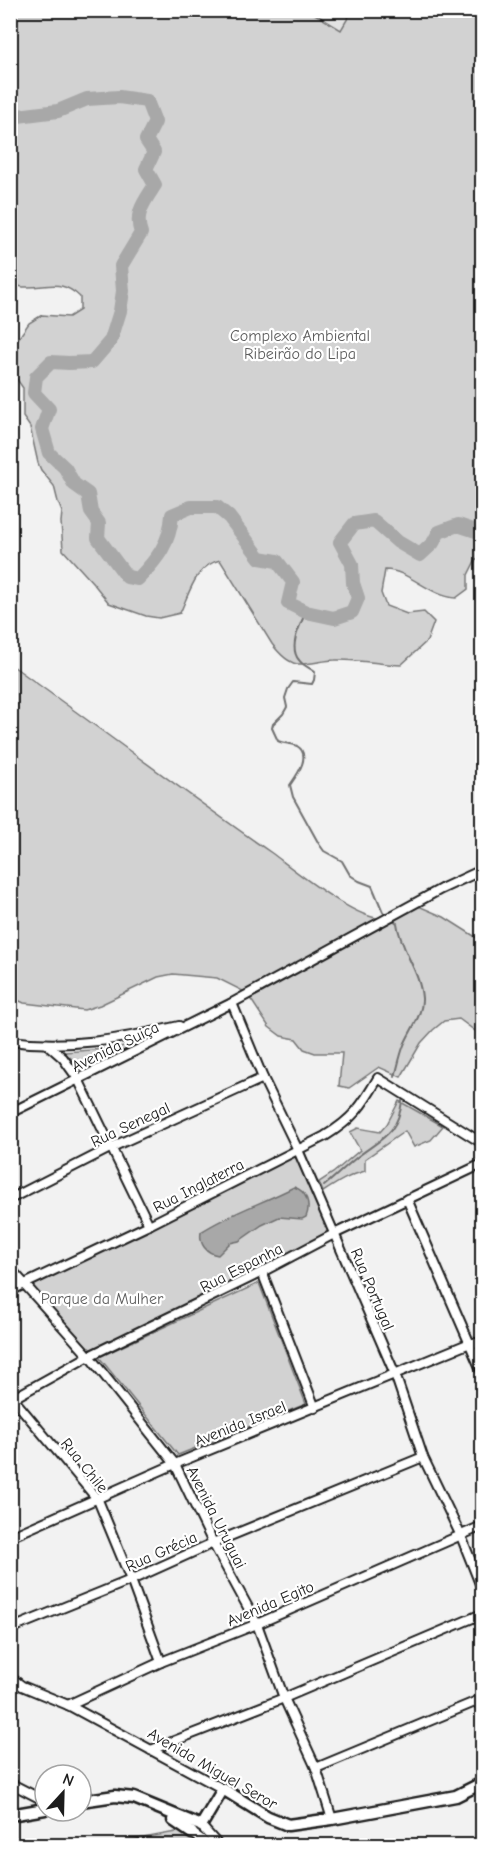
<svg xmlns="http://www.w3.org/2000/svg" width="493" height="1856" viewBox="0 0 493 1856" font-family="'Comic Neue',sans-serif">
<rect width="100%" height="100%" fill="#f2f2f2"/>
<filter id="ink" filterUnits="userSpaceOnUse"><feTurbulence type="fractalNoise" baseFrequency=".0167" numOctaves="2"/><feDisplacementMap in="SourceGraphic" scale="12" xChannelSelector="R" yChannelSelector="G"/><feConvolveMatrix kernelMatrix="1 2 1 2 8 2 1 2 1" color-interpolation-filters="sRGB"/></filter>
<g filter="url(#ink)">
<path fill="#e2e2e2" d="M310,11H352L341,30Z"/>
<g fill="#d2d2d2" stroke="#777" stroke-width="1.5">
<path d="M11,10L310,11L341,30L352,11H482V559H476L468,575V589L456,598C429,596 409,570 385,570L381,593L386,606L407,614L424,612L434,622L427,641L401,665C379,664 357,659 335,660C324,660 308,665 297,664C287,662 278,652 272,644L220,560C195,566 190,592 180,613L159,618L146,616L109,603L93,583L63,550L61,522L62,512L58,502L54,486L41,470L38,463L30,427L23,417V388L16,378L11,364V349L29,323L42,315L69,317L80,310V297C61,278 48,288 25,287C20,287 15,285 11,284Z"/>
<path d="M10,664C98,727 184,792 273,854C297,872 349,914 377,918C392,920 402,911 414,904L444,917L482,941V1036L459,1019L444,1021L433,1030L421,1043L401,1077L379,1067L349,1088L339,1086L342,1053H315L304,1049L296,1039L281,1036L269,1027L252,1001L243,991L217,978L173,974L158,977L100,1005L84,1010L24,1003L11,997Z"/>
<path d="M138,1044L81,1071L73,1060L64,1052L105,1049Z"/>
<path d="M399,1101L443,1126L431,1140L414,1147L405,1131L365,1159V1171C349,1175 337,1183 323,1192L319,1182L333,1173L360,1150L350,1132L358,1128L380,1132L387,1124Z"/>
<path d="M296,1154L330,1233L89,1354L29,1286Z"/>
<path d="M259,1283L306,1404L178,1455L99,1357Z"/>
<path d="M181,1831L201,1845L100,1846Z"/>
</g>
<path fill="#a8a8a8" stroke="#707070" stroke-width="1.5" d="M294,1187C307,1191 311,1205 306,1217L302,1219L279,1217L262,1225L239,1241L230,1243L218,1255C206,1253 199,1244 201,1232C230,1213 263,1203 294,1187Z"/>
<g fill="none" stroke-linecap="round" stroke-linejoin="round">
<g stroke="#707070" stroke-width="2">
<path d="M306,612C300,625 288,647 299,660C302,665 310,668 315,672L314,680L312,684L293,682L288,689L285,698L287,707L283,714L273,724L272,728L278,741C284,744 291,743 297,746C312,755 297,775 290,785L293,797L319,844L324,851L342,861L350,875L359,881L372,886L383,912L387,916"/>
<path d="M392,919L397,923C400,949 420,971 422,998C423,1015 410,1030 404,1045C400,1055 398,1066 395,1077"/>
<path d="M324,1186C335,1177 345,1167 356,1158C380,1139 398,1135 402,1101"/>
</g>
<path stroke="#a8a8a8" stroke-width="14" d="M10,117L58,111L87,99L119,97L147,101L155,122L146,140L154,152L146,169L155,185C144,202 134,214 141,233L121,266L123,291L120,311L111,340L92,362L69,363L51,362L36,377L34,393L49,409L42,429L49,453L65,468L74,484L88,494L91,512L99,523L98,538L127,577L138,579C157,559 170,544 172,515L191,507H217L229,517L260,558L277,561L293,582L288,603L306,612L334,618L352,612L358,598L353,583L352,564L340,542L354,524L374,521L398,542L420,555L433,543L439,532L458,525L482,533"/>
<g stroke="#1c1c1c" stroke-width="12">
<g id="street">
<path d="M232,1003L263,1078L298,1150L395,1374L423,1457L461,1536L482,1589"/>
<path d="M10,1041C68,1049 123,1039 179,1026"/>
<path d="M47,1044L63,1058L78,1079L149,1225"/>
<path d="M10,1113L232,1003L441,889L482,870"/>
<path d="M10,1199L112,1147L263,1078"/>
<path d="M407,1199L482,1372"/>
<path d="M10,1268L89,1356L175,1464L213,1543L257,1624L284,1698L316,1768L332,1819"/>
<path d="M262,1272L315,1408"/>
<path d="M10,1291L149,1225L325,1136C353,1119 362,1106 378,1078L482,1143"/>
<path d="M11,1396L98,1500L131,1580L161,1662"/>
<path d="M10,1400L89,1356L262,1272L334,1234L482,1164"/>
<path d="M10,1537L175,1464L470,1343H482"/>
<path d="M10,1629L131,1580L213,1543L423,1457"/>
<path d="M10,1677L22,1686L68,1705L223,1789"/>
<path d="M68,1705L161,1662L257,1624L482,1526"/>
<path d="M151,1750L284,1698L482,1614"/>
<path d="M316,1768L482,1699"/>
<path d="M10,1783L45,1801"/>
<path d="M202,1827L219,1846"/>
<path d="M195,1835L210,1846"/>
</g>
</g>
<g stroke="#1c1c1c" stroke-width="15">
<g id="secondary">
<path d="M81,1801L115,1796L134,1798L197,1824"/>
<path d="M10,1815L45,1809"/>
<path d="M173,1820L192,1833"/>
<path d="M201,1826L223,1789L268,1817L288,1825L332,1819L456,1796L482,1783"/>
</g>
</g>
<use href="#street" stroke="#fff" stroke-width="8"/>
<use href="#secondary" stroke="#fff" stroke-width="10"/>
</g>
</g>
<g text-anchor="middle" stroke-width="4.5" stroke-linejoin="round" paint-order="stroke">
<g font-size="16" fill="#5c5c5c" stroke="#fff">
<text x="300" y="341">Complexo Ambiental<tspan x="300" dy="18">Ribeirão do Lipa</tspan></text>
<text x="102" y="1304">Parque da Mulher</text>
</g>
<g font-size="16" fill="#1c1c1c" stroke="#fff">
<text transform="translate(115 1046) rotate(-26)" y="6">Avenida Suiça</text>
<text transform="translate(130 1124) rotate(-25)" y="6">Rua Senegal</text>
<text transform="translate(198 1185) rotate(-27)" y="6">Rua Inglaterra</text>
<text transform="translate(241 1267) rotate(-27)" y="6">Rua Espanha</text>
<text transform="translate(373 1289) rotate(67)" y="6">Rua Portugal</text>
<text transform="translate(240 1423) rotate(-22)" y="6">Avenida Israel</text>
<text transform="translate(85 1465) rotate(51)" y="6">Rua Chile</text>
<text transform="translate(217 1517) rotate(63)" y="6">Avenida Uruguai</text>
<text transform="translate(161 1551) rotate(-24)" y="6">Rua Grécia</text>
<text transform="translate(270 1603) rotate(-23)" y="6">Avenida Egito</text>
<text transform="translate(213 1768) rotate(30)" y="6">Avenida Miguel Seror</text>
</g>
</g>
<rect width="493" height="1856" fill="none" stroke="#fff" stroke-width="36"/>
<rect x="18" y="18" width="457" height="1820" fill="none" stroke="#1c1c1c" stroke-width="2" filter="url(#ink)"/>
<g transform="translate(63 1793) rotate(22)"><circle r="28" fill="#ffffff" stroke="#a4a4a4" stroke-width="1.5"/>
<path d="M0-4.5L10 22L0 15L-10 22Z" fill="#1c1c1c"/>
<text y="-9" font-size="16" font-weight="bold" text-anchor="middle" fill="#1c1c1c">N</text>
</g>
</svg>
